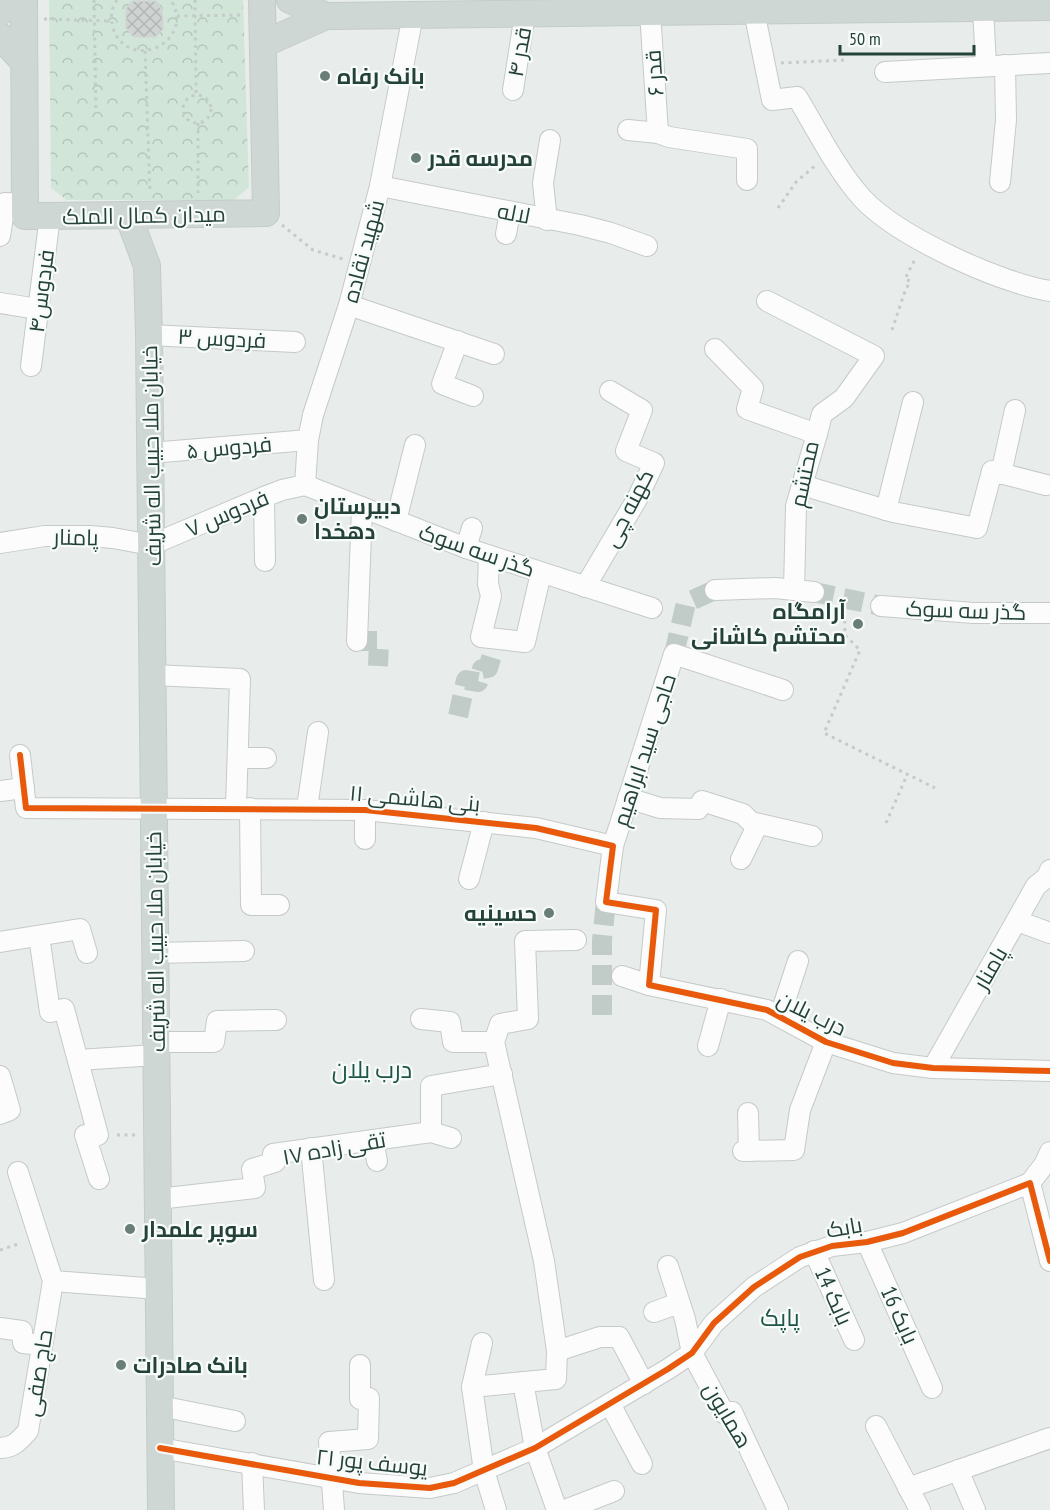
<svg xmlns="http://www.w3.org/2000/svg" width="1050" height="1510" viewBox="0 0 1050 1510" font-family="'PT Sans Narrow',Cairo,sans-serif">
<defs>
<pattern id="forest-crowns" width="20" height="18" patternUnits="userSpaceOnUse" patternTransform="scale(1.5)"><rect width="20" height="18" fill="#d1e6d8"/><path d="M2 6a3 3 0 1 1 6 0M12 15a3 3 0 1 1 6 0" fill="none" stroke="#b3c6ba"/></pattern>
<pattern id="building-cross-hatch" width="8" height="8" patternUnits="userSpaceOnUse" patternTransform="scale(1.5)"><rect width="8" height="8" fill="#cfd4d2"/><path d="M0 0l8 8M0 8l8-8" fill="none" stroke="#b2b7b5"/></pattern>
</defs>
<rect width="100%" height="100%" fill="#e8edeb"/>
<path fill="url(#forest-crowns)" d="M49,0H243L249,187L234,200H67L51,188Z"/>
<path fill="url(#building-cross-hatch)" stroke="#d1d6d4" stroke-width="1.5" d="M133,1H156L162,10L163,29L155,37H134L126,28V8Z"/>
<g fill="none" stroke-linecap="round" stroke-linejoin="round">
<g stroke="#c1cbc8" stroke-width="20" stroke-dasharray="20 10" stroke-linecap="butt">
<path d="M814,592L881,606"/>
<path d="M357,641H379L378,666"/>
<path d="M674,654L686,603L715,590"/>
<path d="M458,716L466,680L478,682L482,669L488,668L497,639"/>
<path d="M602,1015V940L606,902"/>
</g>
<g stroke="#c5cac8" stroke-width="22">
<g id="minor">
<path d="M983,8L986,66"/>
<path d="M754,11L772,100L797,97C817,130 836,169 862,198C897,236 999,283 1050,291"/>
<path d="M650,12L658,133"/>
<path d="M885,72L1050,63"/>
<path d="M513,90L525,14"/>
<path d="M628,130L658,133L669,137L747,149V180"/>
<path d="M1000,182L1006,120L1005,65"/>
<path d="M380,186L580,225L611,233L647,246"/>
<path d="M547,220L543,183L550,140"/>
<path d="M506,234L510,212"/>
<path d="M0,236L5,203L25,204"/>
<path d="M767,301L874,356L844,398L822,414L817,434"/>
<path d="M0,303L38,309"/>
<path d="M349,305L494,354"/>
<path d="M149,335L295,342"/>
<path d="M458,341L442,384L473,396"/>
<path d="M715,349L753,388L747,409L817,434L796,506L794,590"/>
<path d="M31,366L50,216"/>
<path d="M150,453L308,440"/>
<path d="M1001,474L1015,410"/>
<path d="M305,485L308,440L313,415L349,305L380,186L413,15"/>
<path d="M305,485L466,548L652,608"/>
<path d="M802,485L893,512L977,528L992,471L1046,485"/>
<path d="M264,497L265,561"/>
<path d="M886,510L913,402"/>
<path d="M396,521L415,445"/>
<path d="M0,543L45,536H90L113,538L151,545L264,497L282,490L305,485"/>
<path d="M466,548L472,528"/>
<path d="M489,556L488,584L491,596L481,637L525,642L541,573"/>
<path d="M585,587L637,499L654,463L626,451L642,410L610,391"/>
<path d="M715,590L775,588L814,592"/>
<path d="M881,606L974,613H1050"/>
<path d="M357,641L362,507"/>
<path d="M153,675L240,679L236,808"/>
<path d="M20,755L26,808L365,810L536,828L613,846L606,902L656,910L649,985L767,1010L826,1042L893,1063L933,1068L1050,1071"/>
<path d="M238,758H266"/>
<path d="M0,791L24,788"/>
<path d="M628,798L660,808L698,809L702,801L743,814L751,822L812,836"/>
<path d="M250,808L251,905H279"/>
<path d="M307,808L318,732"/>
<path d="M365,839V810"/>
<path d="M613,846L674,654L783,690"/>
<path d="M741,859L758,824"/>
<path d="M469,879L484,822"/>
<path d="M1017,921L1050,933"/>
<path d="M39,936L50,1012L64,1009L98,1135H85L99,1179"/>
<path d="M0,942L80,929L87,953"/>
<path d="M155,953L244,951"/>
<path d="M622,976L649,985"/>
<path d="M780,1016L798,961"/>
<path d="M421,1019L450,1022L453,1042H494"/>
<path d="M156,1042H214L217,1021L276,1020"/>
<path d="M708,1046L721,999"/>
<path d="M78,1060L156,1055"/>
<path d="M933,1068L1036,886L1047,877L1050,870"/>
<path d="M0,1076L10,1110L0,1114"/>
<path d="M748,1113L749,1151"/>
<path d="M431,1132V1086L502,1074"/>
<path d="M373,1140L377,1161"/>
<path d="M311,1148L324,1280"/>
<path d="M743,1151L794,1150L800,1110L826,1042"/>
<path d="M1030,1183L1050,1261"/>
<path d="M1030,1183L1044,1165L1050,1152"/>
<path d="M158,1199L255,1188L252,1169L275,1162L273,1154L431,1132L451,1138"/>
<path d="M867,1242L932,1388"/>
<path d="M814,1251L854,1340"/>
<path d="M668,1266L685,1319L692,1353L724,1413L732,1412L778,1510"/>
<path d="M53,1281L159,1289"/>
<path d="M654,1312L679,1303"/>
<path d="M0,1328L22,1331L23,1343L42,1345"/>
<path d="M482,1343L472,1387L484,1471L496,1510"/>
<path d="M557,1351L600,1337H619L644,1384"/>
<path d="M523,1382L535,1448L557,1510"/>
<path d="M472,1387L556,1379L557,1351L544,1261L494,1042L500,1024L528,1019L525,941L576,940"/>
<path d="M610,1404L642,1464"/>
<path d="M160,1406L235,1421"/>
<path d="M876,1426L920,1510"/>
<path d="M0,1448C13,1448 19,1441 28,1431L53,1281L18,1172"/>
<path d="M160,1448L359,1483L430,1488L454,1483L535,1448L668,1369L692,1353L714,1323L754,1287L800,1257L832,1246L867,1242L903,1233L1030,1183"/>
<path d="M252,1463L254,1510"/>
<path d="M958,1470L975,1510"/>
<path d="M908,1488L1050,1438"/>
<path d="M334,1510L329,1442L368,1439L369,1398L360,1399V1365"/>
<path d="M565,1510L614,1491"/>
</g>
</g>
<g stroke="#c3ccc9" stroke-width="28">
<g id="major">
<path d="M24,0L25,216H50L266,213L262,0"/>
<path d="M290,0L326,16"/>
<path d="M0,12L11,4L13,0"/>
<path d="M0,36L24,62"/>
<path d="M263,44L326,16H331L1050,7"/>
<path d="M128,215L147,266L149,335L161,1510"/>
</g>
</g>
<g stroke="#c3ccca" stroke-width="3" stroke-dasharray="3 4.5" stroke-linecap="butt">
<path d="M94,0L96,113"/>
<path d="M117,0C110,10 110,21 114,31C131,72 196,42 171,0"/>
<path d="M195,0L196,95"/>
<path d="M177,16L243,15"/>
<path d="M44,19L111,21"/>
<path d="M145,51L150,193"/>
<path d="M781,63L845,60"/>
<circle cx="197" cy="109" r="14"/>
<path d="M198,123V193"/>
<path d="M778,208L796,182L816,165"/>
<path d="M282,225L313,250L343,259"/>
<path d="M892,330L904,294L910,281L905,279L915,259"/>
<path d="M844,598L845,635L860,650L824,733L935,788"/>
<path d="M886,823L907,775"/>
<path d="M117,1135H137"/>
<path d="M0,1250L21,1243"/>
</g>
<use href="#minor" stroke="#fcfcfc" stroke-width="20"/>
<use href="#major" stroke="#cfd7d5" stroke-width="26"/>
<g stroke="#f7fbf9" stroke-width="10">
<g id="cycleway">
<path d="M20,755L26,808L365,810L536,828L613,846L606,902L656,910L649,985L767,1010L826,1042L893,1063L933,1068L1050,1071"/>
<path d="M160,1448L359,1483L430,1488L454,1483L535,1448L668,1369L692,1353L714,1323L754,1287L800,1257L832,1246L867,1242L903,1233L1030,1183L1050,1261"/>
</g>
</g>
<use href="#cycleway" stroke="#e8590c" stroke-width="6"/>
</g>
<g fill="#697e78" stroke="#f7fbf9" stroke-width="2">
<circle cx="325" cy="76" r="6"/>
<circle cx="416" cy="158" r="6"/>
<circle cx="302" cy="519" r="6"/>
<circle cx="858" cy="624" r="6"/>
<circle cx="549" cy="913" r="6"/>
<circle cx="130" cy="1229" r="6"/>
<circle cx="121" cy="1365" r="6"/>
</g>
<g text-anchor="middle" stroke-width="4.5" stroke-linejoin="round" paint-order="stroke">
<g font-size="22" fill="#24423a" stroke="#f7fbf9">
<text transform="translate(519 52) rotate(-80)" y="8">قدر ۴</text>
<text transform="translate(654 73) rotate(-94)" y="8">قدر ۶</text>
<text transform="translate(514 213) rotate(11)" y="8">لاله</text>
<text transform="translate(144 215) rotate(-1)" y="8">میدان کمال الملک</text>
<text transform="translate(363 251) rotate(-75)" y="8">شهید نقاده</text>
<text transform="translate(41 291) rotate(-83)" y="8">فردوس۴</text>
<text transform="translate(222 338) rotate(3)" y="8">فردوس ۳</text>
<text transform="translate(229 447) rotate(-5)" y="8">فردوس ۵</text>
<text transform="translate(151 456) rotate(-91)" y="8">خیابان ملا حبیب اله شریف</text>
<text transform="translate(804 474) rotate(-78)" y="8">محتشم</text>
<text transform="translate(628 508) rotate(-63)" y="8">کهنه چی</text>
<text transform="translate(227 513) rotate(-23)" y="8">فردوس ۷</text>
<text transform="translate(76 537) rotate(1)" y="8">پامنار</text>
<text transform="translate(477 550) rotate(19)" y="8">گذر سه سوک</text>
<text transform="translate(966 610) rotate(2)" y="8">گذر سه سوک</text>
<text transform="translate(644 750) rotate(-72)" y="8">حاجی سید ابراهیم</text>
<text transform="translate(415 798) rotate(5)" y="8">بنی هاشمی ۱۱</text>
<text transform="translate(155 942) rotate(-91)" y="8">خیابان ملا حبیب اله شریف</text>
<text transform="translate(990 968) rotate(-60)" y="8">پامنار</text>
<text transform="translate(812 1013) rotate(26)" y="8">درب یلان</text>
<text transform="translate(334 1148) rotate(-10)" y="8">تقی زاده ۱۷</text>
<text transform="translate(844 1227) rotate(-10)" y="8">بابک</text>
<text transform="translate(834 1296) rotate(66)" y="8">بابک 14</text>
<text transform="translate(900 1315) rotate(66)" y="8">بابک 16</text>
<text transform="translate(38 1373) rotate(-81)" y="8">حاج صفی</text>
<text transform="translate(728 1415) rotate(59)" y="8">همایون</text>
<text transform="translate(372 1462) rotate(6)" y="8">یوسف پور ۲۱</text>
</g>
<g font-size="22" font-weight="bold" fill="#24423a" stroke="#f7fbf9" text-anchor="start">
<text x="337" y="84">بانک رفاه</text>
<text x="428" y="166">مدرسه قدر</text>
<text x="314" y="514">دبیرستان<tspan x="314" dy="25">دهخدا</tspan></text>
<text x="846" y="619" text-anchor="end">آرامگاه<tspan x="846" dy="25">محتشم کاشانی</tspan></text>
<text x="537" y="921" text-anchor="end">حسینیه</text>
<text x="142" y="1237">سوپر علمدار</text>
<text x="133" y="1373">بانک صادرات</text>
</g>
<g font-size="24" fill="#1f5548" stroke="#f7fbf9">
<text x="372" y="1078">درب یلان</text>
<text x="780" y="1326">پاپک</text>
</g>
</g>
<path d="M840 45v9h134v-9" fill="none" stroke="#24423a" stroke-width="3"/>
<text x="849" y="45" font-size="18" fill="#24423a" stroke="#f7fbf9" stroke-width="4.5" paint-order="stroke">50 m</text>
</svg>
